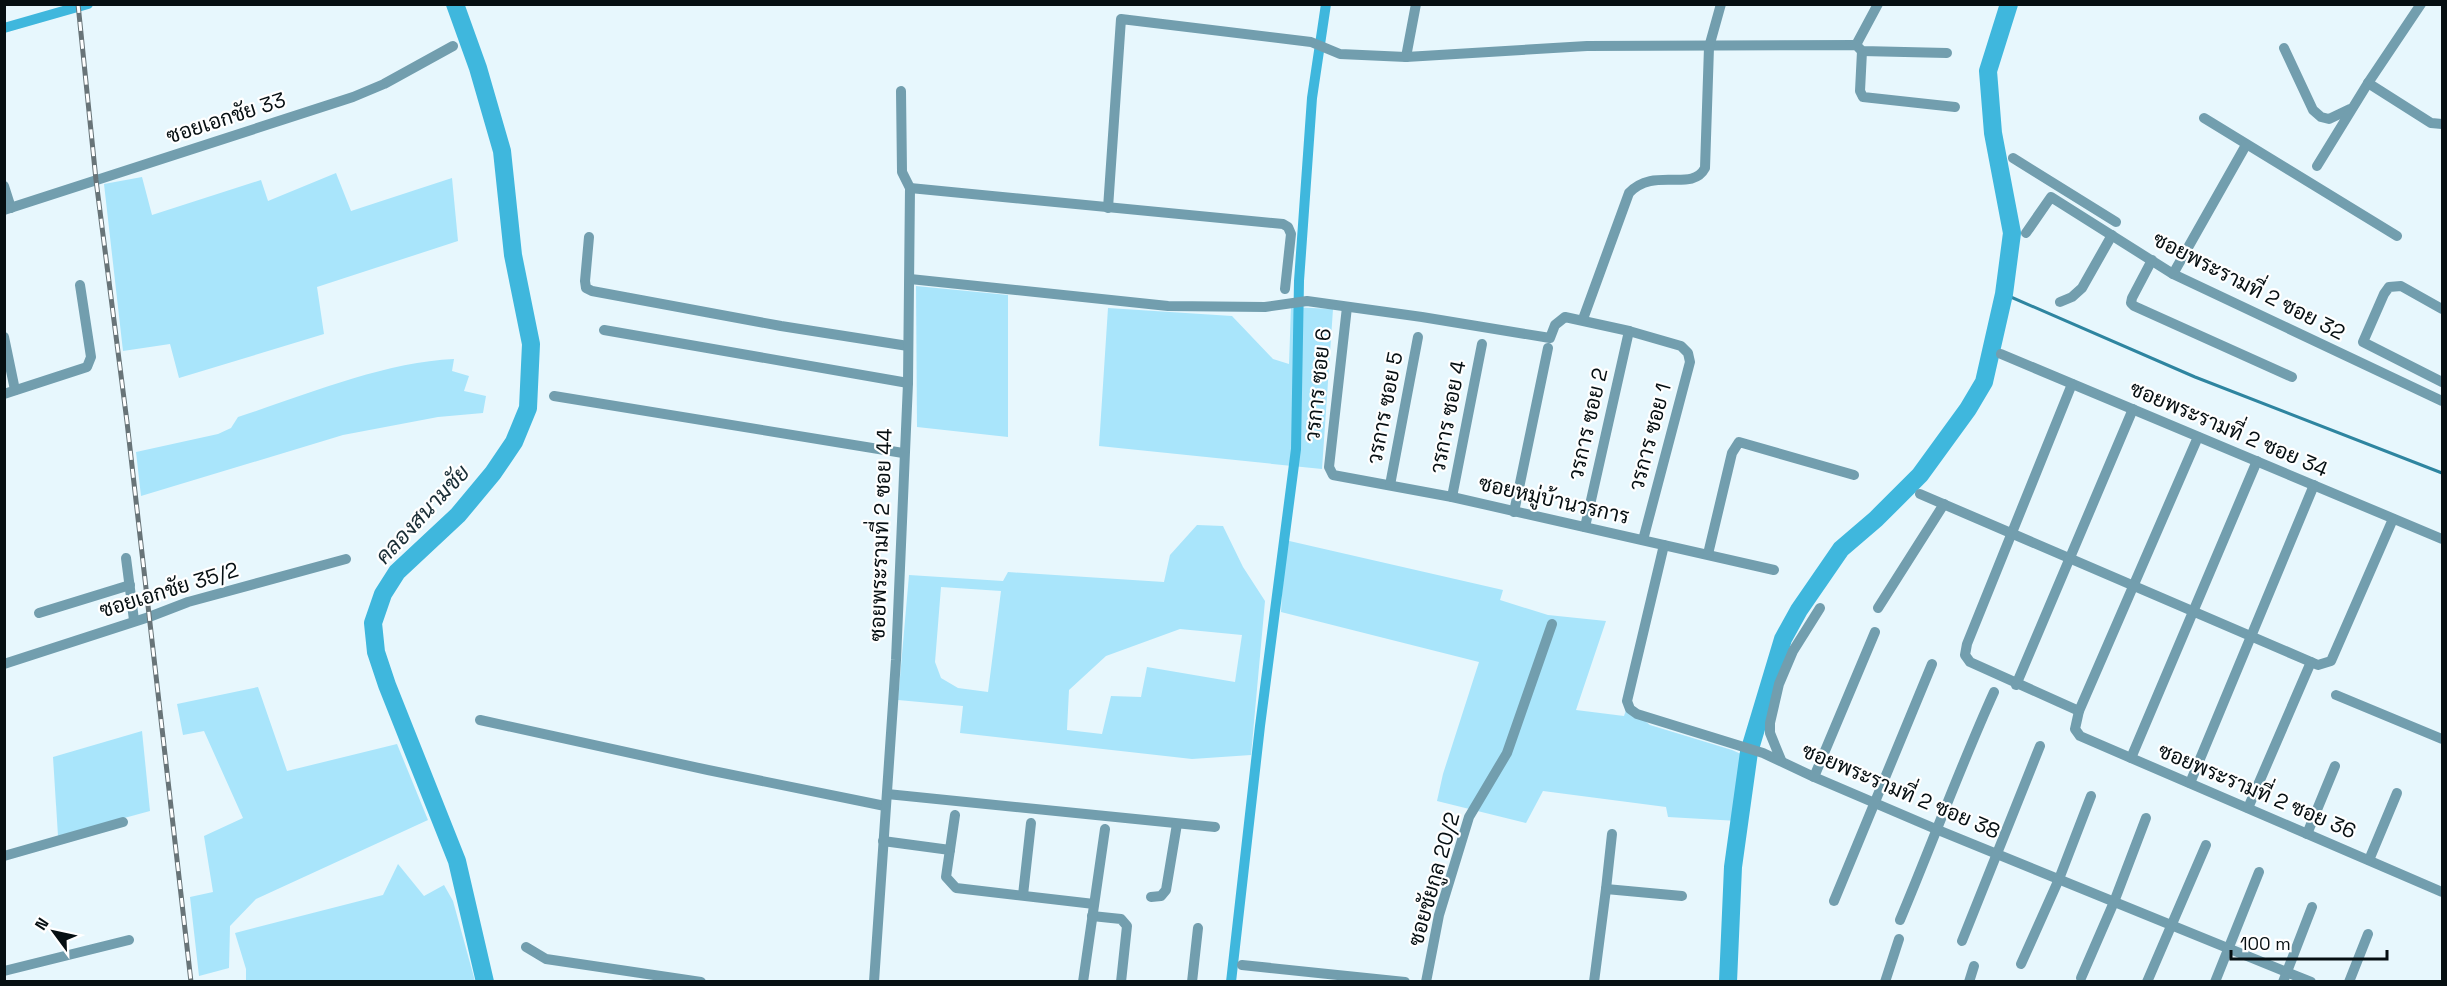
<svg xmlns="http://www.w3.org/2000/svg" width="2447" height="986" viewBox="0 0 2447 986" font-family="'Space Grotesk',Sarabun,sans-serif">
<rect width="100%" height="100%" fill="#e7f7fd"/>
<g fill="#a9e5fb" fill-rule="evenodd">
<path d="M336,173L351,211L452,178L458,241L317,287L324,334L179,378L170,344L123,351L104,184L142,177L152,215L261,180L268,201Z"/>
<path d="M916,286L1008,295V437L917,427Z"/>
<path d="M1291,307L1333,309L1322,469L1099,446L1108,308L1232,316L1273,359L1289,364Z"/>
<path d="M454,359L452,371L469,376L464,391L486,396L483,413L438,417L343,435L141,496L136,452L218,434L231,428L238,417C305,395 384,362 454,359Z"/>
<path d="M1197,525L1223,526L1243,567L1265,601L1251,755L1192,759L960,733L963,706L898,700L909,575L1003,581L1008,572L1164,582L1170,555ZM941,587L1001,591L988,692L958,688L941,678L935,662ZM1180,629L1242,635L1235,682L1147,667L1141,697L1111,696L1102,734L1067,730L1069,690L1106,656Z"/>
<path d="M1285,540L1503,590L1500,600L1548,615L1606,621L1576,710L1624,716L1627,707L1650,725L1732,750L1741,754L1738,821L1668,817L1666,807L1543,791L1526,823L1437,801L1443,774L1479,662L1281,612Z"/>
<path d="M258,687L287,771L397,744L428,820L256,899L230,926L229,968L199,976L190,897L213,892L204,836L243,818L204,731L183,735L177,704Z"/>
<path d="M142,731L150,811L58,836L53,757Z"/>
<path d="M398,864L424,896L444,885L453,901L475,981H246V969L235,933L383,895Z"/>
</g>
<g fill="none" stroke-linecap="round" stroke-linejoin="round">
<path stroke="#2e85a0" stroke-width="3" d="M2004,294L2195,377L2442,473"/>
<g stroke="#3fb7dd" stroke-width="10">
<path d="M4,28L88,4"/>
<path d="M1231,982L1260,726L1296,449L1299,281L1312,98L1326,4"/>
</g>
<g stroke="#3fb7dd" stroke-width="18">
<path d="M455,4L478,68L502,151L513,255L531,344L528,408L514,442L493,473L458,515L397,572L383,594L373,623L376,652L387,685L457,861L485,982"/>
<path d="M1728,982L1733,867L1749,752L1783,639L1799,610L1841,549L1876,519L1920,475L1968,409L1984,382L2004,294L2012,233L1993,133L1988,71L2009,4"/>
</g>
<g stroke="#729eae" stroke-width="10">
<path d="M1856,45L1878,4"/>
<path d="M2284,48L2313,110L2321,117L2329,119L2350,109"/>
<path d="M1862,51L1860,91L1863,97L1955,107"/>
<path d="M1406,57L1416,4"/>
<path d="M2368,83L2431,123L2442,124"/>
<path d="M2204,118L2397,236"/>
<path d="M2013,158L2116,222"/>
<path d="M2317,166L2368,83L2421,4"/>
<path d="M4,186L11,208"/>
<path d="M910,188L1283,224L1288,227L1291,234L1285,289"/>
<path d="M1108,208L1121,19L1311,42L1340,54L1406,57L1587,46L1856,45L1862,51L1947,53"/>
<path d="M4,210L353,97L384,84L453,46"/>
<path d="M2026,233L2051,197L2173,274L2442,401"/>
<path d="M589,237L585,281L586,288L592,291L781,326L908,346"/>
<path d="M2152,260L2132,298L2131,303L2134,306L2292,377"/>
<path d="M2173,274L2246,145"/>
<path d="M910,279L1168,306L1265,307L1307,301L1422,317L1550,338L1555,325L1565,317L1629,331L1681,346L1688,353L1690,362L1643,540"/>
<path d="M2060,302L2072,297L2082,288L2112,235"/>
<path d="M1347,307L1329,467L1333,475L1452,497L1774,570"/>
<path d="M2442,309L2401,286L2389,287L2384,294L2363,342L2442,382"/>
<path d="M1583,319L1629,193C1654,166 1692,193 1705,168L1709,47L1721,4"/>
<path d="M604,330L908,383"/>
<path d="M4,337L15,390"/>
<path d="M2001,354L2442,539"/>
<path d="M2072,384L1967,644L1965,655L1970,662L2079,711"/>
<path d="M4,394L87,367L91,357L80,285"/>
<path d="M554,396L903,453"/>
<path d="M2198,437L2079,711L2075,729L2080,736L2442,892"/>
<path d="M1390,485L1418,337"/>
<path d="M1920,494L2318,665L2331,661L2393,519"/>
<path d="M1452,497L1482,344"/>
<path d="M1514,512L1548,348"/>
<path d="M1585,527L1629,331"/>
<path d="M1664,545L1627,701L1630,709L1637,714L1763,753L1814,777L1938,830L2311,982"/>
<path d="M1708,554L1732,453L1739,442L1854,475"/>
<path d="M126,558L134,620"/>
<path d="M1878,608L1944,504"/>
<path d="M39,613L130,585"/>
<path d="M4,664L149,617L188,602L346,559"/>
<path d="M2016,685L2133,409"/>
<path d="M2336,695L2442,739"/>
<path d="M480,720L708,770L885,806"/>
<path d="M2131,758L2257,461"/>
<path d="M1781,760L1770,733V723L1779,684L1793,651L1820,608"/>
<path d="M1814,777L1875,632"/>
<path d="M2190,783L2314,485"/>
<path d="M887,794L1215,827"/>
<path d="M2248,808L2311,662"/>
<path d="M955,815L946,877L956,888L1094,904"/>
<path d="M2307,834L2335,766"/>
<path d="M883,841L950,850"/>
<path d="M4,856L123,822"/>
<path d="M2369,860L2397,793"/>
<path d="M1606,889L1612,834"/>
<path d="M1023,895L1031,823"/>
<path d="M1151,897L1161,896L1166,890L1177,824"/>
<path d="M1834,901L1932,664"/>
<path d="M1092,916L1121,919L1127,926L1121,982"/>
<path d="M1900,920C1932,844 1960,767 1994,692"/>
<path d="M1962,941L2040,746"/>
<path d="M526,947L546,959L701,982"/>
<path d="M2021,964L2059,879L2091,796"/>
<path d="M1242,965L1405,982"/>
<path d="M4,971L129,940"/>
<path d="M2081,978L2114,902L2146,818"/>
<path d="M874,982L896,660L908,383L910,188L902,172L901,91"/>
<path d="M1083,982L1105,829"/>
<path d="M1192,982L1198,928"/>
<path d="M1426,982L1439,915L1469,817L1507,753L1552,624"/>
<path d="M1594,982L1606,889L1682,896"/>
<path d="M1885,982L1899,939"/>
<path d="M1969,982L1974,966"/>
<path d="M2147,982L2206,845"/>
<path d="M2215,982L2259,872"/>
<path d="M2283,982L2312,907"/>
<path d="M2349,982L2368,934"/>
</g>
<g stroke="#687478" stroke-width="5">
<path id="rail" d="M78,4L96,180L127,422L191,982"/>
</g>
<use href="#rail" stroke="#fff" stroke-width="3" stroke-dasharray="9" stroke-linecap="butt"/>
</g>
<g text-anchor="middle" stroke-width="4.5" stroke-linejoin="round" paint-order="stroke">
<g font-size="21" fill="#060f12" stroke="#fff">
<text transform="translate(226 118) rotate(-18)" y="7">ซอยเอกชัย 33</text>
<text transform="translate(2249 286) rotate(27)" y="7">ซอยพระรามที่ 2 ซอย 32</text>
<text transform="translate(1318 385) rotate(-84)" y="7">วรการ ซอย 6</text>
<text transform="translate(1385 408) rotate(-79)" y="7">วรการ ซอย 5</text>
<text transform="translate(1448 417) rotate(-79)" y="7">วรการ ซอย 4</text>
<text transform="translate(1588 424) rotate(-77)" y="7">วรการ ซอย 2</text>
<text transform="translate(2229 429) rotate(23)" y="7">ซอยพระรามที่ 2 ซอย 34</text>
<text transform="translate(1650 437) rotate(-75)" y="7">วรการ ซอย 1</text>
<text transform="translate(1554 500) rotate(13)" y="7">ซอยหมู่บ้านวรการ</text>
<text transform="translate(881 535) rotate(-88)" y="7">ซอยพระรามที่ 2 ซอย 44</text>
<text transform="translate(169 590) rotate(-17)" y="7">ซอยเอกชัย 35/2</text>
<text transform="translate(1901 791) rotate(23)" y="7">ซอยพระรามที่ 2 ซอย 38</text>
<text transform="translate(2257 791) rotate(23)" y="7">ซอยพระรามที่ 2 ซอย 36</text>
<text transform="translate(1434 879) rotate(-74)" y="7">ซอยชัยกูล 20/2</text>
</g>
<g font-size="22" font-style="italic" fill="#1a2e36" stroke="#fff">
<text transform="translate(422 514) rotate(-47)" y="8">คลองสนามชัย</text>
</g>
</g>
<rect width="2447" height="986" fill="none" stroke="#060f12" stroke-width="12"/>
<g transform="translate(54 932) rotate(303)" stroke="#ffffff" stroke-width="4.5" paint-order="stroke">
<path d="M0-4.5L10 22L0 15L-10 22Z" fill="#060f12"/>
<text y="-9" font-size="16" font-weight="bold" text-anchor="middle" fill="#060f12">N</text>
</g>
<path d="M2231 950v9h156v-9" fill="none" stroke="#060f12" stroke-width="3"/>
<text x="2240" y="950" font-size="18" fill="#060f12" stroke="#ffffff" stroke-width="4.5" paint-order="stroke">100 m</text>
</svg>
